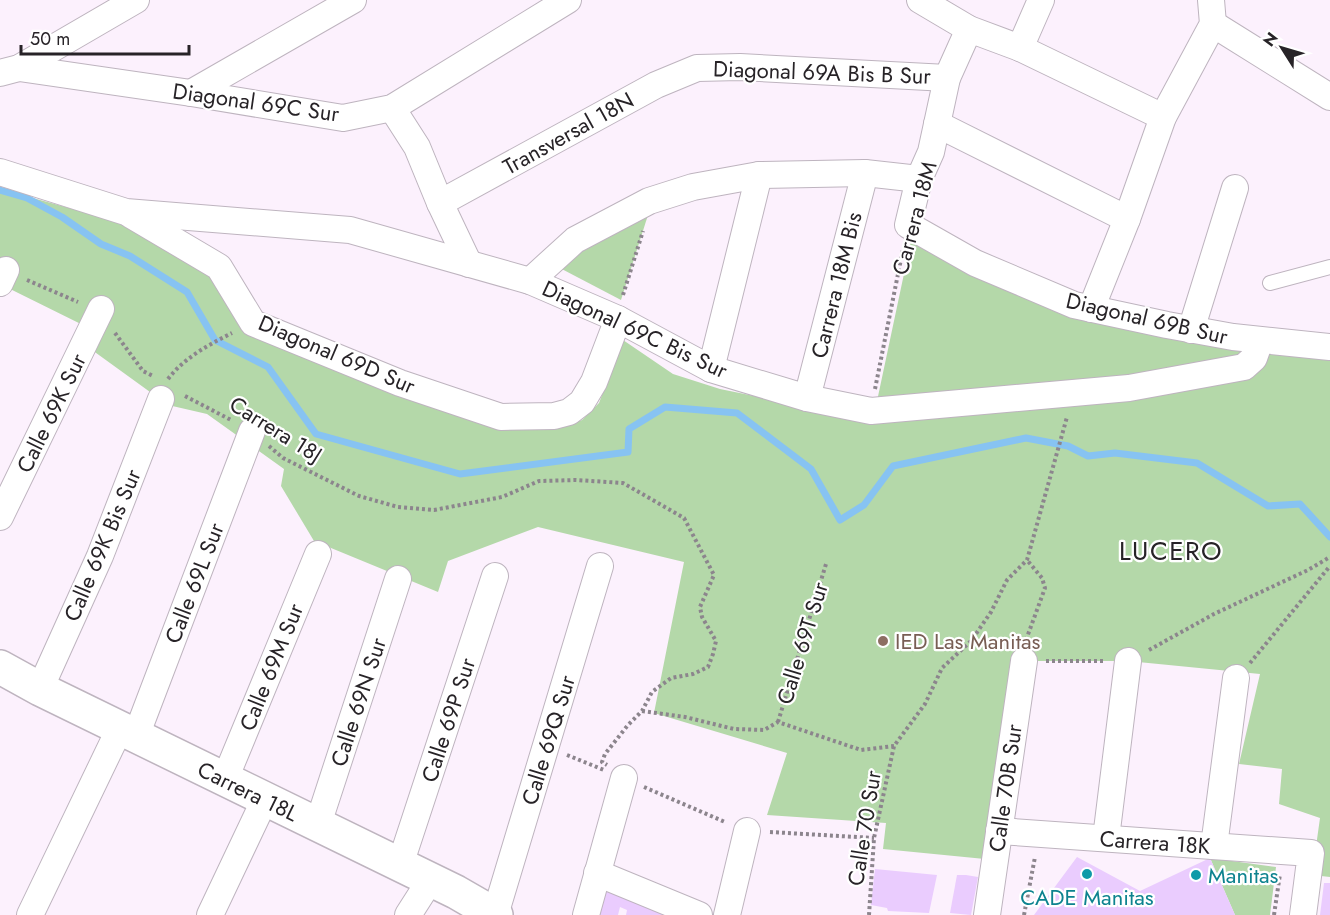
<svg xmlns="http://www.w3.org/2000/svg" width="1330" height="915" viewBox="0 0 1330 915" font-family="Jost,sans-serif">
<rect width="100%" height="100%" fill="#fcf1fd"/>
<g fill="#b4d8a9">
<path d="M0,189L102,217L156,238L211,274L251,326L497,421L558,429L582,420L599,403L623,340L673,374L720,389L873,420L912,236L1007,287L1330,352V877L1312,875L1320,818L1279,804L1282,769L1239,764L1260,674L1128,661H1024L995,860L883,849L886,823L767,815L787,753L654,713L684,562L538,527L448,561L438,592L314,541L281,486L284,469L207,414L168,405L92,350L99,333L0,284Z"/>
<path d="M648,215L621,300L556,266Z"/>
<path d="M1210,858L1276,867L1270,915H1235Z"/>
</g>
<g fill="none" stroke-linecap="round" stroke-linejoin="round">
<path stroke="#87c3f2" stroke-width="7" d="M0,190L27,198L62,217L101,244L130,256L187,292L215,340L268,367L316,434L460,474L628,452L629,429L665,407L737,413L811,469L840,520L864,505L893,466L1026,438L1068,446L1088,456L1115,453L1197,463L1268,506L1300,504L1330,537"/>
</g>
<g fill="#eaccfe">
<path d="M1077,857L1140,891L1210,858L1235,915H1034Z"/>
<path d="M875,869L937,875L929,913L888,911L887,908L871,905Z"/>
<path d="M957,875H966L978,877L971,915L950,913Z"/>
<path d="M602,883L674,915H626L627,910L620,907L618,915H595Z"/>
<path d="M1324,883H1330V915H1320Z"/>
</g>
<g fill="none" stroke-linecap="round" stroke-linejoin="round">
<g stroke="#beb4bf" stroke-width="16">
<path id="lane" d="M1270,283L1330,267"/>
</g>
<g stroke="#beb4bf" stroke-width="28">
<g id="street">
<path d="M920,0L969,29L1020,48L1163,117"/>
<path d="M1213,24L1330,97"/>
<path d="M969,29L947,78L931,152L919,179L908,225L975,263L1074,305L1167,325L1233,337L1330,347"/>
<path d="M1020,48L1041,0"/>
<path d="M19,68L191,93L343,118L392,108L568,0"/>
<path d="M0,73L19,68L136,0"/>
<path d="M191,93L353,0"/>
<path d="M392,108L417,147L440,203L469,264"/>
<path d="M937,124L1127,219"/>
<path d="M0,172L126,212L350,230L530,281L618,319L711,369L807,398L871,411L1129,388L1244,367L1254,358L1260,341"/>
<path d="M440,203L656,85L697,68L740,67L947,78"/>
<path d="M131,215L219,267L253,323L400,383L501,417L554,416L569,412L582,402L594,382L618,319"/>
<path d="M530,281L575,240L649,201L693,187L759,175L865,173L919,179"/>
<path d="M0,283L6,270"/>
<path d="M1091,309L1127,219L1163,117L1213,24L1211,0"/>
<path d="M1191,330L1235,188"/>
<path d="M711,369L759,175"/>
<path d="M807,398L865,173"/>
<path d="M0,517L101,309"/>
<path d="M40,689L100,556L161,399"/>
<path d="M136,736L252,431"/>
<path d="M225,779L318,554"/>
<path d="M318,824L398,579"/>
<path d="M999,831L1311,853L1303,915"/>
<path d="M1106,838L1128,661"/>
<path d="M1214,846L1236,678"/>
<path d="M400,865L495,576"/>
<path d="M597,873L699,915"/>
<path d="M30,915L120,728"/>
<path d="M210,915L265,799"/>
<path d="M408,915L431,879"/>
<path d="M495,915L600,566"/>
<path d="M586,915L624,778"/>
<path d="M727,915L747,831"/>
<path d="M987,915L1024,661"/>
</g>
</g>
<g stroke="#beb4bf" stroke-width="36">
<path id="secondary" d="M0,667L40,689L456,892L496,915"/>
</g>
<g stroke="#8c858d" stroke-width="4" stroke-dasharray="3 3" stroke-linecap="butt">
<path d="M27,280L78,302"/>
<path d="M623,295L643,231"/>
<path d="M115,333L143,371L153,376"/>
<path d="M168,379C184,358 208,345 232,333"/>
<path d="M875,389L903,249"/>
<path d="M185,396L231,420"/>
<path d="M269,446L283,458L359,496L398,507L434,510L502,497L539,481L576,480L623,483L684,518L714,575L700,607L702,617L716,641L713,654L708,667L693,674L671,678L652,692L642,711L628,725L605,754L602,762L607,765"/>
<path d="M1026,640L1045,588L1042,578L1027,560"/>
<path d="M1149,650L1214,614L1308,570L1330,557"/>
<path d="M1046,661H1105"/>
<path d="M1250,663L1330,566"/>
<path d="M642,711L685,717L734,729L764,730L778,722L861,750L894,746"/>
<path d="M778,722L826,564"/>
<path d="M567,755L604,770"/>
<path d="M644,787L725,822"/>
<path d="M770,832L874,838"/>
<path d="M869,915L874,838L894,746L925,704L942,668L971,641L991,612L1007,580L1027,560L1067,417"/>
<path d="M1024,915L1035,857"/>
<path d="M1274,915L1280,874"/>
</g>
<use href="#lane" stroke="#fff" stroke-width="14"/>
<use href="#street" stroke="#fff" stroke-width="26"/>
<use href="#secondary" stroke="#fff" stroke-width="33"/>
</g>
<circle fill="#8d6e63" stroke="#fff" stroke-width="2" cx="883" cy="641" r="6"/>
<g fill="#0f9aa8" stroke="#fff" stroke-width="2">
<circle cx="1087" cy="874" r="6"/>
<circle cx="1196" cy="875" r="6"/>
</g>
<g text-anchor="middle" stroke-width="4.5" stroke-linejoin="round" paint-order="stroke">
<g font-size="22" fill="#272327" stroke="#fff">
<text transform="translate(822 72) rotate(2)" y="8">Diagonal 69A Bis B Sur</text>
<text transform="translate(256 102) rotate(8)" y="8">Diagonal 69C Sur</text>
<text transform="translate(568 133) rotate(-29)" y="8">Transversal 18N</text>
<text transform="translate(914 218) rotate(-75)" y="8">Carrera 18M</text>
<text transform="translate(836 285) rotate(-76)" y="8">Carrera 18M Bis</text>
<text transform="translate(1147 318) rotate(13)" y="8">Diagonal 69B Sur</text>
<text transform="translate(635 329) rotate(25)" y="8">Diagonal 69C Bis Sur</text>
<text transform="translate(337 354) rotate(23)" y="8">Diagonal 69D Sur</text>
<text transform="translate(51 413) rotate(-64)" y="8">Calle 69K Sur</text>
<text transform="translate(276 429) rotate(32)" y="8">Carrera 18J</text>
<text transform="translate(102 545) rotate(-67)" y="8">Calle 69K Bis Sur</text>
<text transform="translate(194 583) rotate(-69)" y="8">Calle 69L Sur</text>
<text transform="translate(802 643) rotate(-73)" y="8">Calle 69T Sur</text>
<text transform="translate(271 667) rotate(-68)" y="8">Calle 69M Sur</text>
<text transform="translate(358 702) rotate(-72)" y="8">Calle 69N Sur</text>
<text transform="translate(448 720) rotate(-72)" y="8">Calle 69P Sur</text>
<text transform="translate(548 740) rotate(-73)" y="8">Calle 69Q Sur</text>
<text transform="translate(1005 788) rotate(-82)" y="8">Calle 70B Sur</text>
<text transform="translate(248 791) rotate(26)" y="8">Carrera 18L</text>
<text transform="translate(864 828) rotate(-81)" y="8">Calle 70 Sur</text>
<text transform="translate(1155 842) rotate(4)" y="8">Carrera 18K</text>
</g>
<g font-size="22" fill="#785e54" stroke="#fff" text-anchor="start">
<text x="895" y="649">IED Las Manitas</text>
</g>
<g font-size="22" fill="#0d838f" stroke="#fff" text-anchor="start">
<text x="1208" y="883">Manitas</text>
<text x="1087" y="905" text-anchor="middle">CADE Manitas</text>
</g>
<g font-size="26" letter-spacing="1.5" fill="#272327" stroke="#fff">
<text x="1171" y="560">LUCERO</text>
</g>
</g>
<g transform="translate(1282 48) rotate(307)" stroke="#ffffff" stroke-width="4.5" paint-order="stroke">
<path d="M0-4.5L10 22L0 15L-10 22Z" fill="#272327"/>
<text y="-9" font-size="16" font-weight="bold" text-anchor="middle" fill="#272327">N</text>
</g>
<path d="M21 45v9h168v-9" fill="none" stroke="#272327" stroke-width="3"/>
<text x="30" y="45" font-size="18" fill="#272327" stroke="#ffffff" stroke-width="4.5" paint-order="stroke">50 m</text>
</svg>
